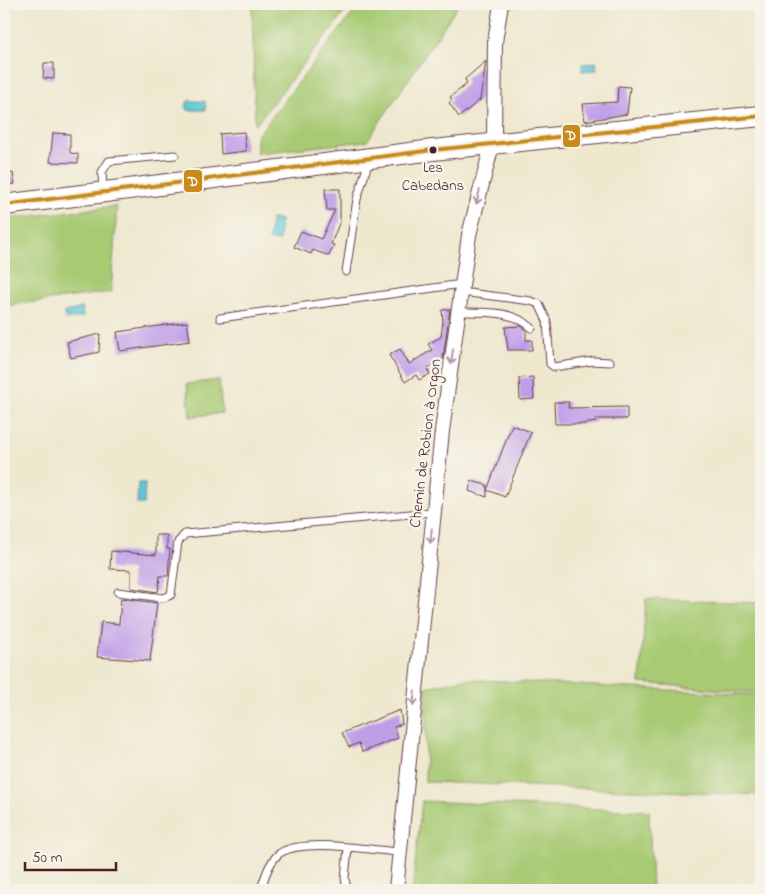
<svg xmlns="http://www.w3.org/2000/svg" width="765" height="894" viewBox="0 0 765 894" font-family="'Indie Flower',sans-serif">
<rect width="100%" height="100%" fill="#f7f3e8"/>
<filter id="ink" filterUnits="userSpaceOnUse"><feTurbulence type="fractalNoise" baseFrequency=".02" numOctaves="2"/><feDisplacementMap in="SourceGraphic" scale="10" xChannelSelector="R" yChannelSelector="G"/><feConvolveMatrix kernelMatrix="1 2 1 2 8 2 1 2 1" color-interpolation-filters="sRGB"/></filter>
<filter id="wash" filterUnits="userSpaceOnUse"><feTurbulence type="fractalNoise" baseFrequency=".0096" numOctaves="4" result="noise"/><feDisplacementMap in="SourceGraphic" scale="20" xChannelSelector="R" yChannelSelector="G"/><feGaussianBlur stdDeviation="1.12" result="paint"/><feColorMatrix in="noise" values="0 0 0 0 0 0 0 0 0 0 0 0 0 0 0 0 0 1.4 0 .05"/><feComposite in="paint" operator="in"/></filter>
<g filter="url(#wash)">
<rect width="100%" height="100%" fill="#eee8cf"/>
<g fill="#a7ca73" stroke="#78744f">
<path d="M252,4H351L255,125Z"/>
<path d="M360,4H459L367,141L257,153V136Z"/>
<path d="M117,206L111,292L4,306V219Z"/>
<path d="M219,380L222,413L190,417L187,384Z"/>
<path d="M646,599L761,603V693L640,683Z"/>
<path d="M465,679L761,695V795L425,782L426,687Z"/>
<path d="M422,801L649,811L652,890H412Z"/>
</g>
<g fill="#5dc9d6" stroke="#547480">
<path d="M596,62L597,70L582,71V64Z"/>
<path d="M188,101H205L206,110H188L186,106Z"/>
<path d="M271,219L281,220L279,241L269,240Z"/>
<path d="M82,308L83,317L66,320L64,312Z"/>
<path d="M138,483H145L144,504H137Z"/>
</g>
<g id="blocks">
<g fill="#bf9ee8">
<path d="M486,61L480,100L459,117L449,103L452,100L450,97L467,84L465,79Z"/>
<path d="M44,63H54V79L43,78Z"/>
<path d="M618,86L630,87L627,114L585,121L583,104L617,102Z"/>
<path d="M244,132L246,151L221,154L220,134Z"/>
<path d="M53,133L70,134V153L78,154V163L50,162Z"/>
<path d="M13,173L15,184L4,185V174Z"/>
<path d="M325,189H340V221L331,244L334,245L329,256L313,250L311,254L294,247L301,231L321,239L335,210H327Z"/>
<path d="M450,309L443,359L427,369L430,374L419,380L416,375L405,382L389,355L400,349L409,364L432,350L428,344L441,337L443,321L442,310Z"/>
<path d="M187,322L190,341L120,351L117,332Z"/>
<path d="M521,326L526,330V340H532V350H508L505,327Z"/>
<path d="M100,334L99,352L71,358L67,342Z"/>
<path d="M533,377L534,399L520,400L519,378Z"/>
<path d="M554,402H569L568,408L627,407V419H595L596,422L583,424H555Z"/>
<path d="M512,425L531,432L505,497L487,490Z"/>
<path d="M471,481L487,485V497L469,491Z"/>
<path d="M156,535H167V549H170L168,576H160L158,592L131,588V570L110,569L111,551L156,555Z"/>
<path d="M121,598L157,603L150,661L97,657L101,622L119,624Z"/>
<path d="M400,710L402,724L394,727L398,738L362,752L359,743L349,747L342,733Z"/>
</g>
</g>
</g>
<g filter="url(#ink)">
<use href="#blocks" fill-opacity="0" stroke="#633d44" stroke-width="1"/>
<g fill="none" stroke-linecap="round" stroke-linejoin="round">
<g stroke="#633d44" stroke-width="9">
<g id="lane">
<path d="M103,192L102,172L109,161L175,155"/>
<path d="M346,272L357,199L369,161"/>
<path d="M461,292L531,301L539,304L547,321L550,364L554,367L593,361L610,362"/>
<path d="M458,312C483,312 513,310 532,328"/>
<path d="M220,318L462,284"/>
<path d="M118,592L163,598L171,595L178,542L185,534L433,512"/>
<path d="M261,890C264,878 269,861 280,853C304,838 369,850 399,852"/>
<path d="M347,890L345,878L348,848"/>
</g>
</g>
<g stroke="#633d44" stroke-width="16">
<path id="street" d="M396,890L442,431L469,235L494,137L495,42L501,4"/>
</g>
<g stroke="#633d44" stroke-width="22">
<path id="secondary" d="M4,205L433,150L761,116"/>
</g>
<use href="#lane" stroke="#fff" stroke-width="7"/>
<use href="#street" stroke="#fff" stroke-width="14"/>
<use href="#secondary" stroke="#fff" stroke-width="20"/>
<g stroke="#f7f3e8" stroke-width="8">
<path id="bus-1" d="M4,205L433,150L761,116"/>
</g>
<use href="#bus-1" stroke="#c78a1b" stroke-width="4"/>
</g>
<defs><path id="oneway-shaft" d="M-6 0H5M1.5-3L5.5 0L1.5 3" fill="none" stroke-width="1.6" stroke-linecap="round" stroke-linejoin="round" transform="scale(1.25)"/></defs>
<g stroke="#ae9aa0">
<use href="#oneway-shaft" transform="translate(478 197) rotate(103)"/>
<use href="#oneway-shaft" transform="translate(452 357) rotate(98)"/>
<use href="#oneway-shaft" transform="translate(431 536) rotate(96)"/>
<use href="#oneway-shaft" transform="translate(414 698) rotate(96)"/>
</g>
</g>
<circle fill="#4a1f2b" stroke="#f7f3e8" stroke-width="2" cx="433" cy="150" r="4.5"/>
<g text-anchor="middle" stroke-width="5" stroke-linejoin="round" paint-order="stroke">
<g font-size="15" fill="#4a1f2b" stroke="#f7f3e8">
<text x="433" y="172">Les<tspan x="433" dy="18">Cabedans</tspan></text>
</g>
<g font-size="16" fill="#4a1f2b" stroke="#f7f3e8">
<text transform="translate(424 443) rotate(-83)" y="6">Chemin de Robion à Orgon</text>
</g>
</g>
<g stroke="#f7f3e8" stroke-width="2">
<rect x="562" y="124" width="19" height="24" rx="5" fill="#c78a1b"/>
<rect x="183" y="169" width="20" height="24" rx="5" fill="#c78a1b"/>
</g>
<g font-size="14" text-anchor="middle" font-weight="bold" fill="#fff">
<text x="571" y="140">D</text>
<text x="193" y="186">D</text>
</g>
<rect width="765" height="894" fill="none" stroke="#f7f3e8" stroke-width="20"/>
<path d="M25 862v8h91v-8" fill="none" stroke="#4a1f2b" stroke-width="2.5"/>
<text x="32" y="862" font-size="15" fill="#4a1f2b" stroke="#f7f3e8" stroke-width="4" paint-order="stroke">50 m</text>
</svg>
